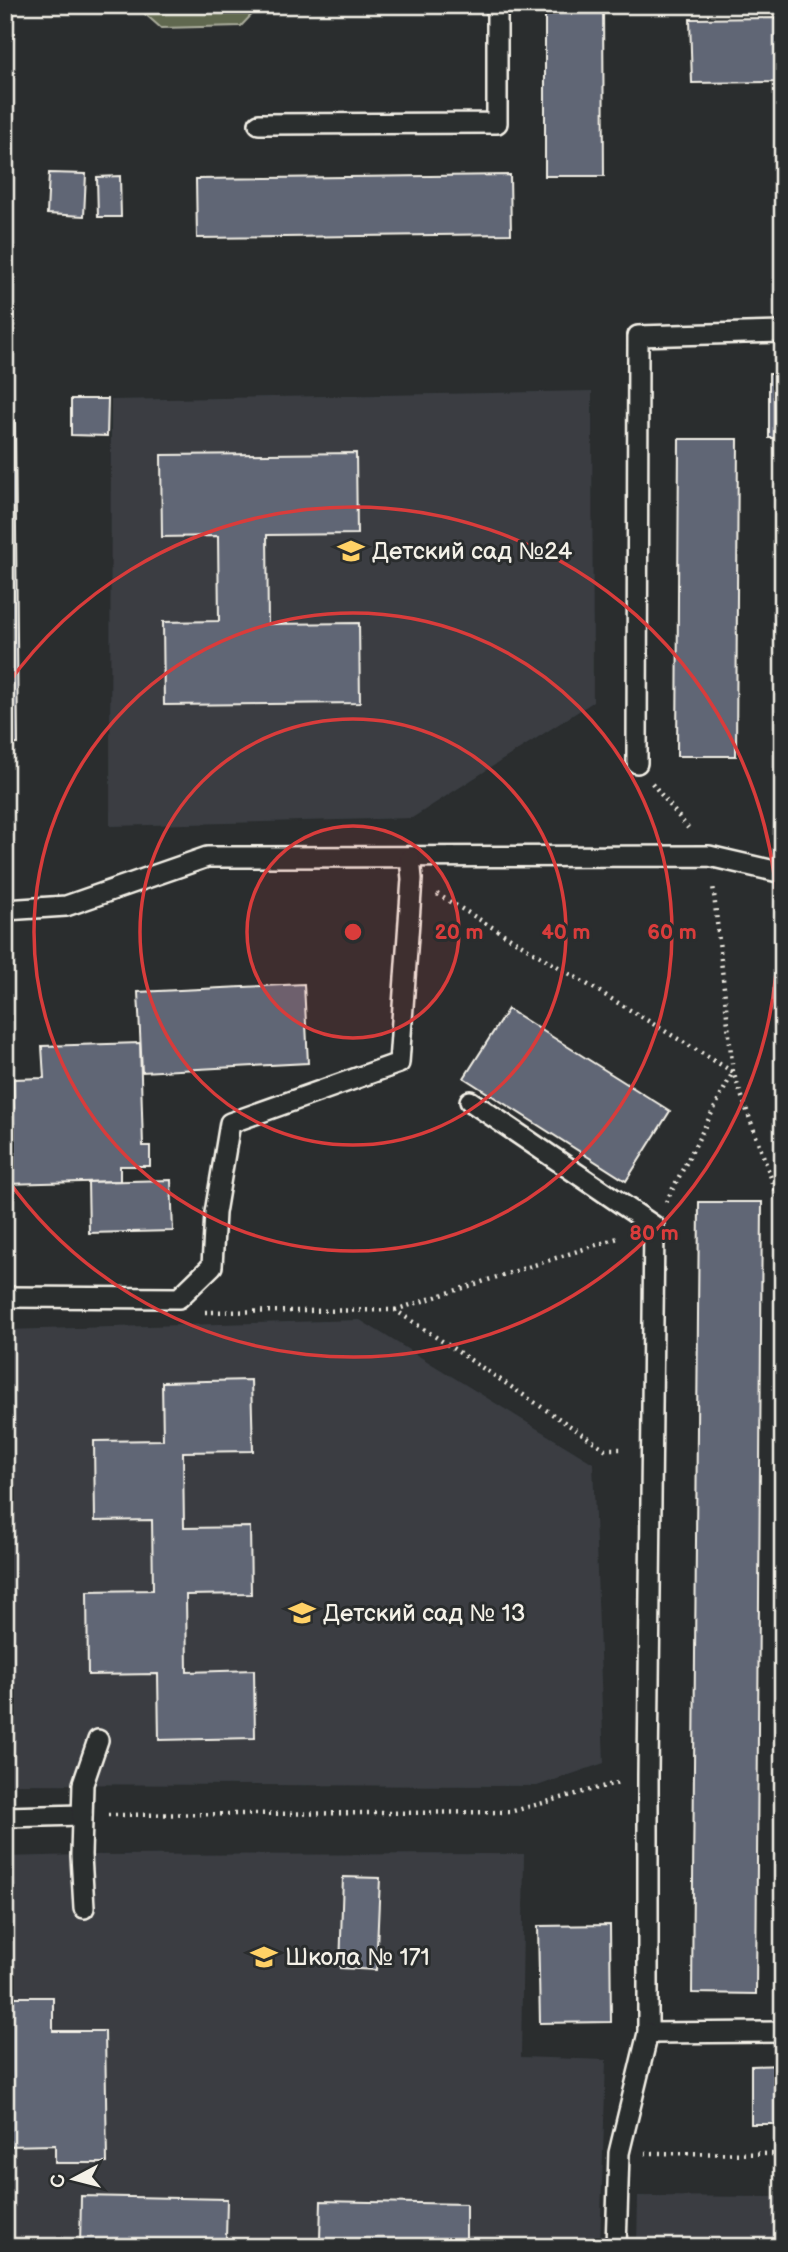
<svg xmlns="http://www.w3.org/2000/svg" width="788" height="2252" viewBox="0 0 788 2252" font-family="'Balsamiq Sans',sans-serif">
<rect width="100%" height="100%" fill="#2a2d2e"/>
<filter id="ink" filterUnits="userSpaceOnUse"><feTurbulence type="fractalNoise" baseFrequency=".0143" numOctaves="2"/><feDisplacementMap in="SourceGraphic" scale="14" xChannelSelector="R" yChannelSelector="G"/><feConvolveMatrix kernelMatrix="1 2 1 2 8 2 1 2 1" color-interpolation-filters="sRGB"/></filter>
<g filter="url(#ink)">
<g fill="#3a3e43">
<path d="M592,391L593,702L412,818L110,826L111,400Z"/>
<path d="M360,1320L593,1463L604,1763L537,1786L5,1784V1330Z"/>
<path d="M524,1854L521,2057L606,2060L600,2247H5V1857L81,1855Z"/>
<path d="M638,2196L783,2197V2247H637Z"/>
</g>
<path fill="#60684f" stroke="#aaac9c" stroke-width="2" d="M144,5H258V8L241,26L161,28L144,13Z"/>
<g fill="#616674" stroke="#f4f1e8" stroke-width="2">
<path d="M545,5H603L604,176H545Z"/>
<path d="M783,18V82L692,83L690,19Z"/>
<path d="M49,173L86,174L84,216L47,214Z"/>
<path d="M510,175L511,234L197,238L196,179Z"/>
<path d="M120,176L121,217H98L97,177Z"/>
<rect x="769" y="374" width="14" height="64"/>
<path d="M71,399H108L107,436L71,435Z"/>
<path d="M5,420H15L18,744L5,745Z"/>
<path d="M679,439H738L736,756H677Z"/>
<path d="M356,453L357,534L267,535L268,624L359,623L360,703L164,705L163,622L219,621L218,536L162,537L161,455Z"/>
<path d="M304,984L308,1063L142,1072L138,992Z"/>
<path d="M508,1009L670,1111L626,1181L464,1078Z"/>
<path d="M140,1043L143,1146H150V1166H120V1181L5,1184V1108H14L13,1079L44,1078L42,1046Z"/>
<path d="M171,1180L173,1231L89,1233L88,1182Z"/>
<path d="M699,1202H762L756,1994L692,1993Z"/>
<path d="M251,1380L253,1451L183,1452L184,1528L250,1527L251,1594L186,1595L187,1672L254,1670L255,1738L159,1740L158,1674L88,1675L87,1591L153,1590L152,1520L95,1521L94,1441L163,1440L162,1382Z"/>
<path d="M343,1877L380,1878L376,1970L340,1968Z"/>
<path d="M610,1925L611,2022L540,2023L538,1926Z"/>
<path d="M5,1997H53V2031H105L107,2163H55V2145L5,2146Z"/>
<path d="M783,2065V2124H751V2066Z"/>
<path d="M81,2196L227,2199L226,2239L320,2240L321,2201L466,2204V2247H80Z"/>
</g>
<g fill="none" stroke-linecap="round" stroke-linejoin="round">
<g stroke="#f4f1e8" stroke-width="24">
<g id="lane">
<path d="M259,124L497,123V5"/>
<path d="M637,763L638,336L783,332"/>
<path d="M5,910L66,906L207,857L709,856L783,873"/>
<path d="M470,1101L654,1226L648,1775V2033L783,2032"/>
<path d="M5,1297L179,1298L212,1266L215,1213L230,1123L399,1063L412,879L410,858"/>
<path d="M5,1817L82,1815"/>
<path d="M84,1908L81,1855L83,1784L98,1740"/>
<path d="M616,2247L619,2153L648,2033"/>
</g>
</g>
<g stroke="#f4f1e8" stroke-width="4.5" stroke-dasharray="2 5" stroke-linecap="butt">
<path d="M652,783L688,828"/>
<path d="M437,894L733,1072L783,1211"/>
<path d="M666,1202L733,1072L713,885"/>
<path d="M395,1310L621,1237"/>
<path d="M205,1312L395,1310L605,1449H623"/>
<path d="M108,1815L510,1812L620,1782"/>
<path d="M645,2153L783,2154"/>
</g>
<use href="#lane" stroke="#2a2d2e" stroke-width="19"/>
</g>
</g>
<circle cx="353" cy="932" r="106" fill="#d93c3b" fill-opacity=".12"/>
<g fill="none" stroke="#d93c3b" stroke-width="3.5">
<circle cx="353" cy="932" r="106"/>
<circle cx="353" cy="932" r="213"/>
<circle cx="353" cy="932" r="319"/>
<path d="M7 685A425 425 0 1 1 7 1179"/>
</g>
<defs>
<g id="school-bare" transform="scale(2.1)"><path d="M0-5L7-2L0 1L-7-2ZM-4 1L0 2.5L4 1V4Q0 6-4 4Z" fill="#ffd166" stroke="#2a2d2e" stroke-width="2.5" paint-order="stroke"/></g>
</defs>
<g fill-rule="evenodd">
<use href="#school-bare" x="351" y="551"/>
<use href="#school-bare" x="302" y="1613"/>
<use href="#school-bare" x="264" y="1957"/>
</g>
<g text-anchor="middle" stroke-width="6" stroke-linejoin="round" paint-order="stroke">
<g font-size="24" fill="#f4f1e8" stroke="#2a2d2e" text-anchor="start">
<text x="372" y="559">Детский сад №24</text>
<text x="323" y="1621">Детский сад № 13</text>
<text x="285" y="1965">Школа № 171</text>
</g>
</g>
<circle cx="353" cy="932" r="10" fill="#d93c3b" stroke="#2a2d2e" stroke-width="3.5"/>
<g font-size="21" text-anchor="middle" font-weight="bold" fill="#d93c3b" stroke="#2a2d2e" stroke-width="6" stroke-linejoin="round" paint-order="stroke">
<text x="459" y="939">20 m</text>
<text x="566" y="939">40 m</text>
<text x="672" y="939">60 m</text>
<text x="654" y="1240">80 m</text>
</g>
<rect width="788" height="2252" fill="none" stroke="#2a2d2e" stroke-width="28"/>
<rect x="14" y="14" width="760" height="2224" fill="none" stroke="#f4f1e8" stroke-width="2.5" filter="url(#ink)"/>
<g transform="translate(74 2179) rotate(263)" stroke="#2a2d2e" stroke-width="5" paint-order="stroke">
<path d="M0-5L12 26L0 18L-12 26Z" fill="#f4f1e8"/>
<text y="-10" font-size="19" font-weight="bold" text-anchor="middle" fill="#f4f1e8">С</text>
</g>
</svg>
